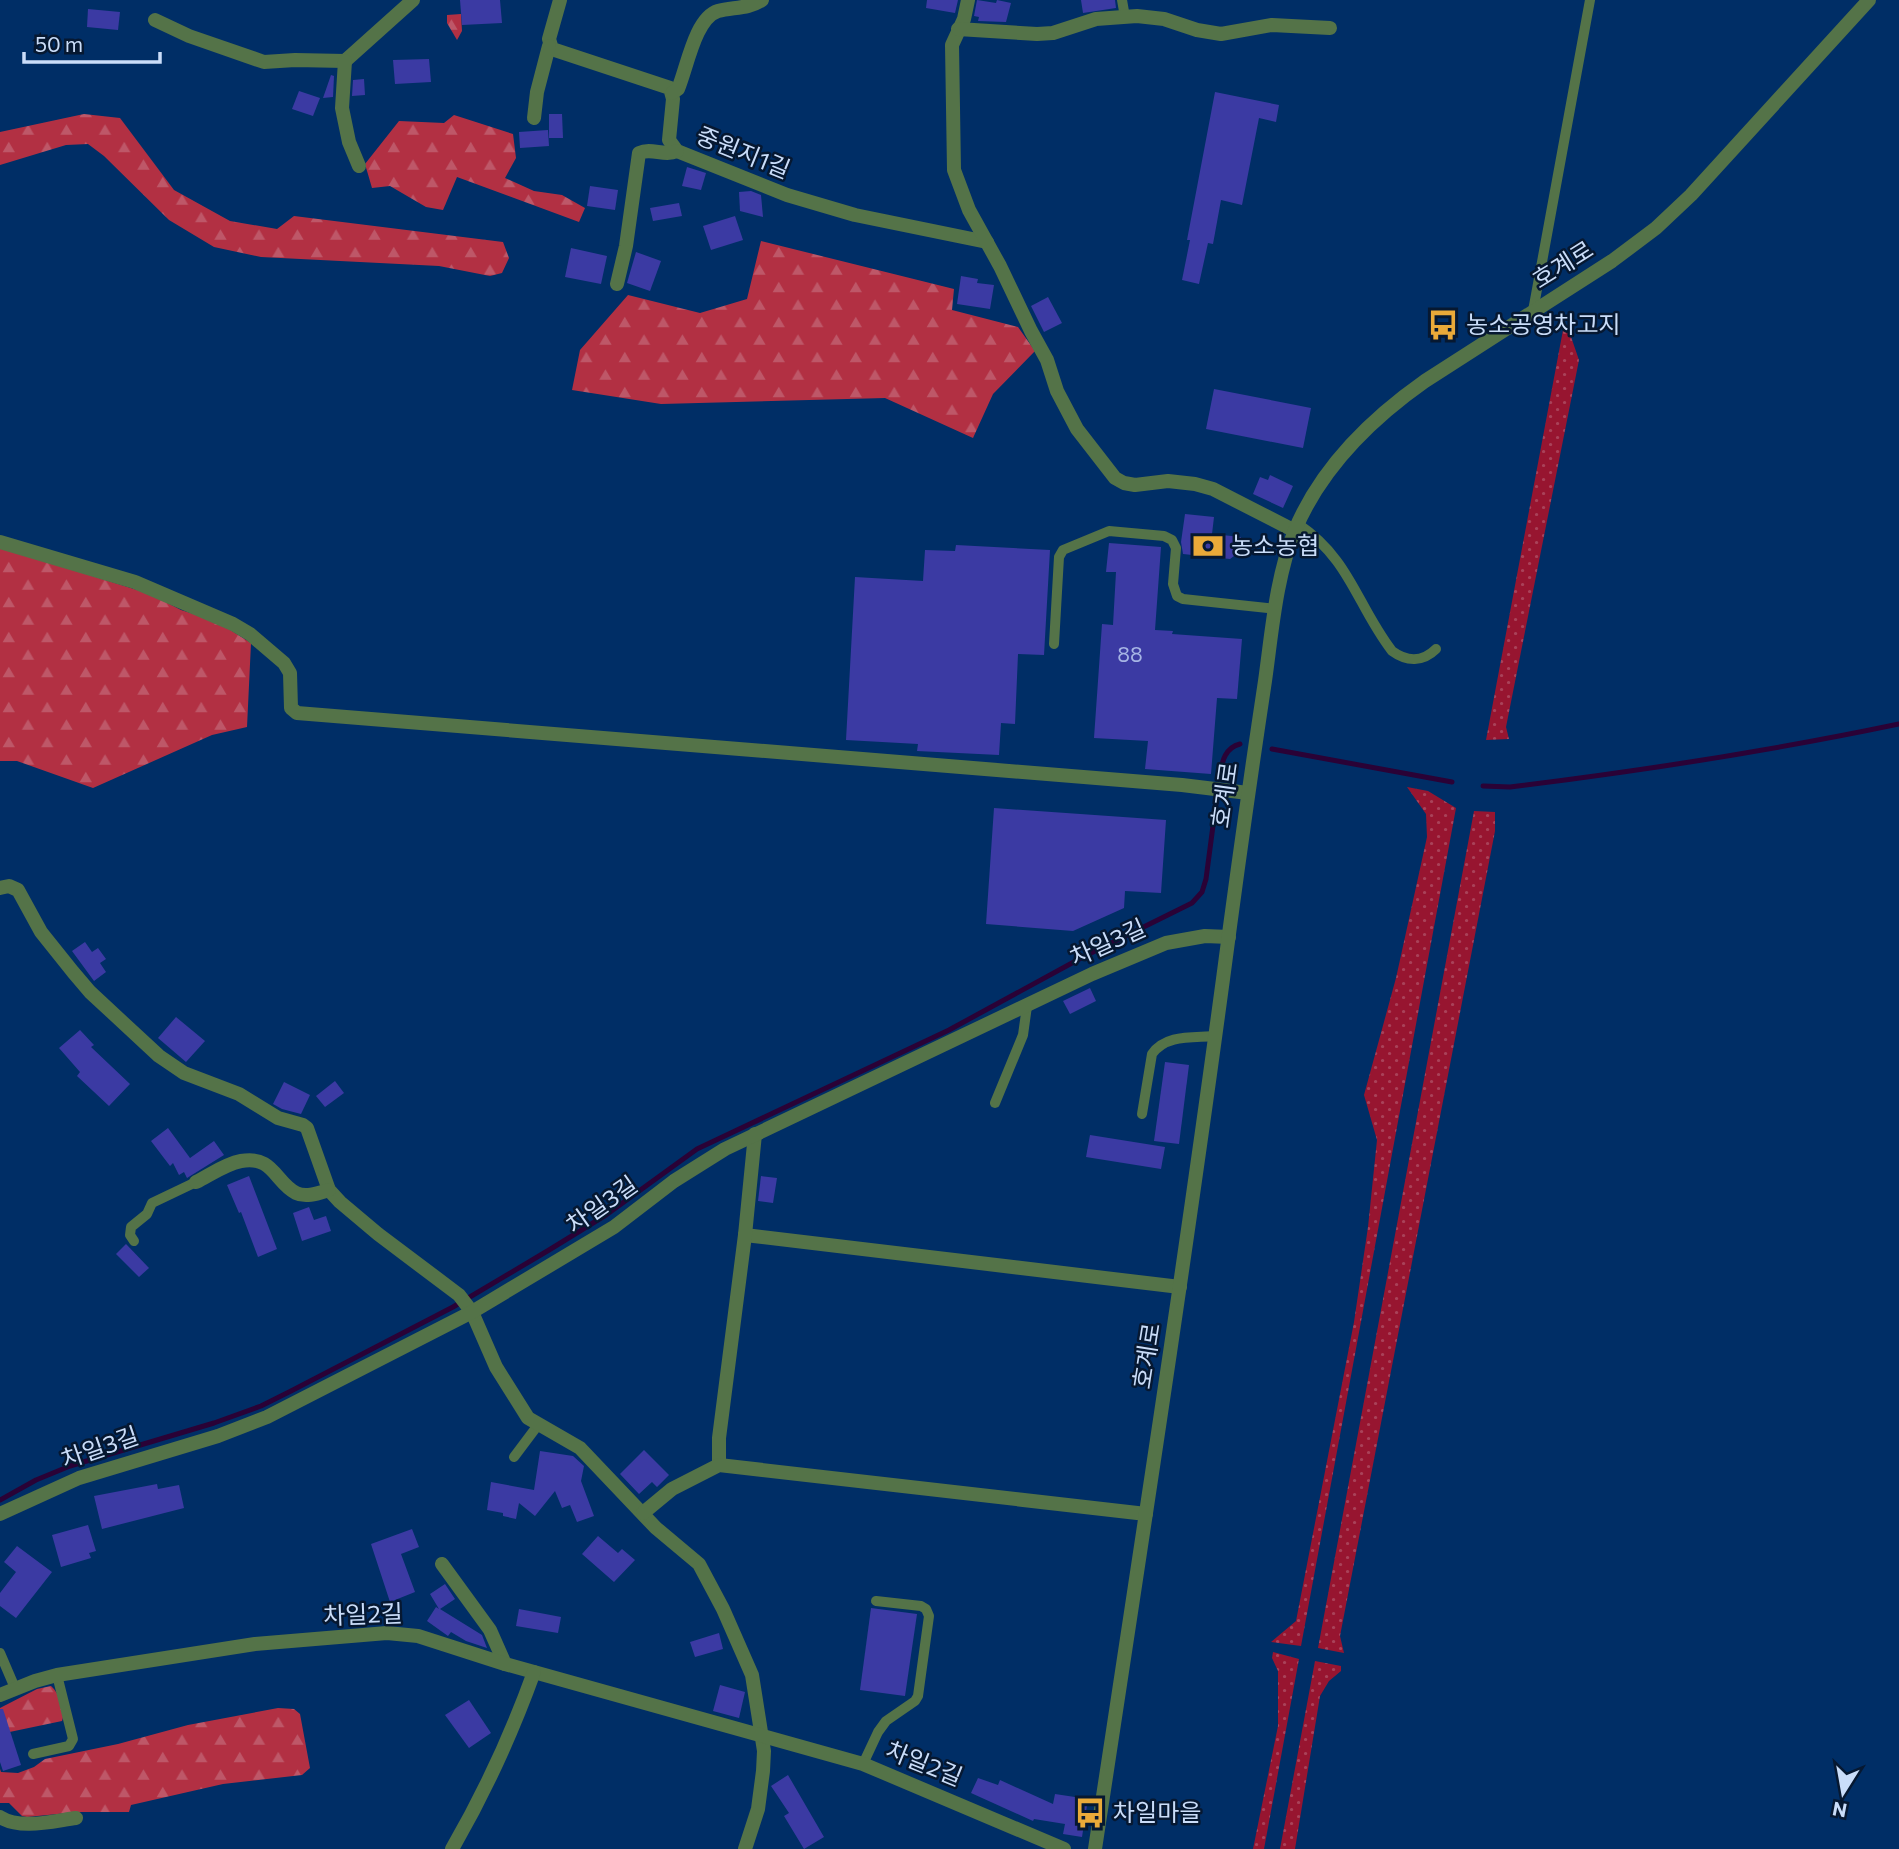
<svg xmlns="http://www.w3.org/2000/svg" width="1899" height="1849" viewBox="0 0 1899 1849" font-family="Commissioner,'Noto Sans KR',sans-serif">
<defs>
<pattern id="grass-dots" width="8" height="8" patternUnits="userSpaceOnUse" patternTransform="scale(1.75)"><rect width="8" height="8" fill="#971530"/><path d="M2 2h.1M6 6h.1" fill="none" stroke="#a94259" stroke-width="1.8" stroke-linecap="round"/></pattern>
<pattern id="forest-firs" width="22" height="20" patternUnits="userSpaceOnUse" patternTransform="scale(1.75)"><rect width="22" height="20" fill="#b23043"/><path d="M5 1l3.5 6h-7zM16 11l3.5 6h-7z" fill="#be5768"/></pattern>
</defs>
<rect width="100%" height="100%" fill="#002e66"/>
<g fill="url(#grass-dots)">
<path d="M1563,330L1569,331L1579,360L1506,727L1509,739L1486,740Z"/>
<path d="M1407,787L1428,791L1456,808L1301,1646L1271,1642L1296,1621L1354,1322L1368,1227L1377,1140L1364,1095L1396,978L1427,837L1426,814Z"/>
<path d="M1474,811L1495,812V831L1340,1636L1344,1653L1318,1648Z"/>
<path d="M1273,1652L1299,1659L1264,1849H1253L1278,1726V1671L1272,1658Z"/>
<path d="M1315,1661L1341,1666V1671L1329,1681L1320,1696L1295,1849H1280Z"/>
</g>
<g fill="url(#forest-firs)">
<path d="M461,14L462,31L457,40L447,23V15Z"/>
<path d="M84,114L120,118L174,190L230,221L277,229L294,216L503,242L509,258L502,273L490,276L439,266L261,257L214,247L169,220L104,156L88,144L66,145L0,165V132Z"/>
<path d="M454,115L513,134L516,158L505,178L534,191L562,195L585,208L579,222L457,177L443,210L426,207L390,186L372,188L365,164L399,121L444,123Z"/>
<path d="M761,241L954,289L952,310L1018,327L1035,351L993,394L973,438L885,398L661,404L572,390L580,350L628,295L700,313L747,299Z"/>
<path d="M0,547L150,594L181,610L216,621L251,643L247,727L212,735L93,788L17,761H0Z"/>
<path d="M51,1686C59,1693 66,1711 62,1721L0,1734V1708L37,1689Z"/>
<path d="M278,1708L294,1709L300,1714L310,1768L302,1775L223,1784L131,1805L129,1812H78L27,1817L22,1816L9,1803H0V1769L1,1772L18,1773L34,1767L45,1759L118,1744L188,1725Z"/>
</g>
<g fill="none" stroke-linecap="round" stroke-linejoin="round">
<g stroke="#2a0236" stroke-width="5">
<path d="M1272,749L1452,782"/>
<path d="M1219,777C1222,763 1224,748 1240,744"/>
<path d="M1483,786L1510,787C1641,771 1770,751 1899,724"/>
<path d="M0,1500L36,1480L70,1466L214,1423L261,1406L291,1391L453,1307L549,1250L606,1215L697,1149L949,1030L1083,957L1192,903L1202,892L1206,879L1216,803"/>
</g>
</g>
<g fill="#3b3aa3">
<path d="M460,0H500L502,23L462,25Z"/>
<path d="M927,0H958L955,13L926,8Z"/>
<path d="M977,0L996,3L997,0L1011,3L1006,22L978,21L979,17L974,16Z"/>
<path d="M1081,0H1115L1116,8L1083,13Z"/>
<path d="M88,9L120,12L118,30L87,27Z"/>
<path d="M429,59L431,82L395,84L393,60Z"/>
<path d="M331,75L334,76L333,97L323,98Z"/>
<path d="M364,79L365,95L352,96L353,80Z"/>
<path d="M299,91L320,98L313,116L292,109Z"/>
<path d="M1215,92L1279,105L1276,122L1259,118L1242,205L1221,200L1213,244L1208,243L1199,284L1182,280L1190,240H1187Z"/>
<path d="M549,114H562L563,138H549Z"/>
<path d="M548,130L549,146L520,148L519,132Z"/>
<path d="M687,167L706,173L701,190L682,186Z"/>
<path d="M590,186L618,190L615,210L587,206Z"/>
<path d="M751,191L761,195L763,217L740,211L739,192Z"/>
<path d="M679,203L682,216L653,221L650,208Z"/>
<path d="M735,216L743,240L711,250L703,226Z"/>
<path d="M571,248L607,256L601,284L565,277Z"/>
<path d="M636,252L661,261L650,291L627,283Z"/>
<path d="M961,276L978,279L977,283L994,285L990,309L957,304Z"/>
<path d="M1048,297L1062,323L1044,332L1031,306Z"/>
<path d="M1214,389L1311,408L1303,448L1206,429Z"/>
<path d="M1270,475L1293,486L1283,508L1253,494L1260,477L1268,480Z"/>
<path d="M1185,514L1214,517L1212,534L1241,537L1238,553L1230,559L1183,554L1181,542Z"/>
<path d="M1109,543L1161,547L1155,630L1173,631L1172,634L1242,639L1237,699L1217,698L1211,774L1145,769L1148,741L1094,738L1102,624L1113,625L1116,572H1106Z"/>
<path d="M956,545L1050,550L1044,655L1018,654L1015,724L1001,723L999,755L917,751L918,744L846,740L855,577L923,581L925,550L955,551Z"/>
<path d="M994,808L1166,820L1161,893L1125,891L1124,908L1073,931L986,924Z"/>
<path d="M85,942L92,952L98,948L106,959L100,963L106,972L94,981L72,951Z"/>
<path d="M1090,988L1096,1001L1070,1014L1063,1001Z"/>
<path d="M176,1017L205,1041L186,1062L158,1038Z"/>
<path d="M80,1030L94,1045L91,1047L130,1084L109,1106L77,1076L80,1072L59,1048Z"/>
<path d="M1165,1062L1189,1065L1179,1144L1154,1141Z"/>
<path d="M335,1081L344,1093L325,1107L316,1096Z"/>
<path d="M284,1082L310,1095L301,1114L282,1109L273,1104Z"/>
<path d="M168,1128L190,1158L214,1141L224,1155L187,1178L184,1172L179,1175L173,1163L170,1166L151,1141Z"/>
<path d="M1090,1135L1165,1147L1161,1169L1086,1157Z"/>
<path d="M249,1176L277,1249L258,1257L241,1212L239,1213L227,1185Z"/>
<path d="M761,1176L777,1178L773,1203L758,1201Z"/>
<path d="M309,1207L314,1220L326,1216L331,1231L302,1241L293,1213Z"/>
<path d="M126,1244L149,1268L139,1277L116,1254Z"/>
<path d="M644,1450L669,1475L657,1487L652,1482L639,1494L620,1474Z"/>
<path d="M540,1451L573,1456L584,1466L581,1481L594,1516L577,1522L570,1505L562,1508L555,1491L535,1516L519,1503L516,1519L503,1516V1513L487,1510L491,1482L534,1490Z"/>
<path d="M157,1484L158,1489L179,1485L184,1508L102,1529L94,1496Z"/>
<path d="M88,1525L96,1551L89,1553L91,1558L61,1567L52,1535Z"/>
<path d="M412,1529L419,1547L401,1554L415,1592L390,1602L371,1544Z"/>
<path d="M598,1536L618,1553L622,1549L635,1560L614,1582L582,1554Z"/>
<path d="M17,1546L52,1572L16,1618L0,1606V1593L16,1572L4,1562Z"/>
<path d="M445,1584L455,1599L440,1609L482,1635L487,1648L466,1641L451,1632L448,1636L427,1621L436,1607L439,1609L430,1594Z"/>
<path d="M871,1608L917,1614L905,1696L860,1690Z"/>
<path d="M519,1609L561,1617L558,1633L516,1626Z"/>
<path d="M719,1633L723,1649L695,1657L690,1642Z"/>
<path d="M720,1685L745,1692L739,1718L713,1711Z"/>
<path d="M469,1700L491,1733L469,1748L445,1715Z"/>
<path d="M0,1709H3L21,1765L3,1771L0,1762Z"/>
<path d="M788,1775L824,1837L804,1849L784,1816L789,1813L771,1786Z"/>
<path d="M978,1778L998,1785L1000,1780L1053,1804L1055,1794L1088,1799L1082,1837L1063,1834L1065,1824L1034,1819L1033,1821L971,1793Z"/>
</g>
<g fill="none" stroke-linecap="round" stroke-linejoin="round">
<g stroke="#547348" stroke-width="10">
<path d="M1122,0L1125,17"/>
<path d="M1533,311L1590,0"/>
<path d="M1298,524C1351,560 1356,604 1392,651C1407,662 1423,662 1436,649"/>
<path d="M1054,644L1059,557L1063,550L1109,531L1164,536L1172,540L1176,548L1173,584L1177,596L1183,599L1276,609"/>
<path d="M995,1103L1023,1035L1027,1006"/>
<path d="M1142,1114L1152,1054C1166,1034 1193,1038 1215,1036"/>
<path d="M134,1241L130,1235L131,1227L147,1214L152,1203L196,1182"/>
<path d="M514,1457L538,1425"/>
<path d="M0,1653L15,1688"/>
<path d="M33,1754L69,1746L73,1739L57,1675"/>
<path d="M863,1764L878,1732L886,1721L915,1701L918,1696L929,1616L926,1609L921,1606L876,1601"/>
</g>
<g stroke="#547348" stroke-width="14">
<path d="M560,0L549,39L552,49L670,88L673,99L669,140L677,151L787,195L855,215L987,242"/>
<path d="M968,0L964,19L952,45L954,170L969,210L1000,266L1031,331L1047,360L1057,391L1077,429L1115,478L1124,483L1135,485L1168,481L1195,484L1213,489L1295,531"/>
<path d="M155,20L189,36L264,62L295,60L345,61L413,0"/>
<path d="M958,29L1037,34L1053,33L1096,19L1137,16L1164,19L1197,30L1221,34L1272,25L1330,28"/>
<path d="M345,61L342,108L349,142L359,166"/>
<path d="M672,93L678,89C687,68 695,18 718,11C732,7 749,9 762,0"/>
<path d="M534,118L537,92L549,46"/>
<path d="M617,284L626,246L639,153C652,147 664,157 677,151"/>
<path d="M0,542L135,582L233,624L250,634L284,663L290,673L291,708L297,713L1182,785L1248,793"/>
<path d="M0,888L9,886L18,890L41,932L73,972L90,992L159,1056L184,1073L239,1094L278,1118L303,1125L307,1128L329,1190L340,1202L378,1234L459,1295L472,1312L496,1367L528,1418L580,1448L656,1528L699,1564L723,1609L752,1675L764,1751L763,1771L758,1809L745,1849"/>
<path d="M196,1182C210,1175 225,1164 241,1161C273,1155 275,1182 296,1193C306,1198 319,1193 329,1190"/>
<path d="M745,1235L1180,1287"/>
<path d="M719,1465V1438L745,1235L755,1134"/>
<path d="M643,1513L672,1489L719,1465L1146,1514"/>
<path d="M0,1514L79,1478L218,1436L267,1417L472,1312L614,1227L674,1181L725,1149L1092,974L1166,943L1205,936L1229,937"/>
<path d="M442,1564L490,1630L505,1664"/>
<path d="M0,1695L35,1681L57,1675L255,1644L387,1633L418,1636L505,1664L863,1764L1064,1849"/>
<path d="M0,1817C20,1830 53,1821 76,1818"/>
<path d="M452,1849C485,1792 512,1733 534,1672"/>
</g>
<path stroke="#547348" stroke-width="14" d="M1095,1849C1139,1559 1184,1269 1223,979C1236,880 1250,780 1265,681C1272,631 1276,577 1295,530C1321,468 1371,419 1425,381L1612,261L1656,228L1691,195L1869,0"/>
</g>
<defs>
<g id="bus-bare" transform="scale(2.415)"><path d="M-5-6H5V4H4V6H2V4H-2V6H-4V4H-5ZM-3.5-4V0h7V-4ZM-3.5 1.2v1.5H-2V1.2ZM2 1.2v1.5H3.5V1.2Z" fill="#eaaa39" stroke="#061831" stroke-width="2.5" paint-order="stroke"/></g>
<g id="bank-bare" transform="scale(2.415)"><path d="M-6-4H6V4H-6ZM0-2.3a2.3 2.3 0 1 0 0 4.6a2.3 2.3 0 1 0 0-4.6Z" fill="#eaaa39" stroke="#061831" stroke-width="2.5" paint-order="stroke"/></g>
</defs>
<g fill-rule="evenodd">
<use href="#bus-bare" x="1443" y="325"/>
<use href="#bank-bare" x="1208" y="546"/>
<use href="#bus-bare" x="1090" y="1813"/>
</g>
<g text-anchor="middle" stroke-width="5" stroke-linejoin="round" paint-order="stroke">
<g font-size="21" fill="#a6b4e4">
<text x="1130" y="662">88</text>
</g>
<g font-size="24" fill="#caddf9" stroke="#061831">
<text transform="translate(743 153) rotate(22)" y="8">중원지1길</text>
<text transform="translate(1563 265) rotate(-32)" y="8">호계로</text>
<text transform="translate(1225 795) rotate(-82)" y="8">호계로</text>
<text transform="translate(1108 943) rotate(-24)" y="8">차일3길</text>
<text transform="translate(602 1205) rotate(-35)" y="8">차일3길</text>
<text transform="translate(1147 1356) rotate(-81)" y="8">호계로</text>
<text transform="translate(100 1448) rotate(-19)" y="8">차일3길</text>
<text transform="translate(363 1615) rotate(-2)" y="8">차일2길</text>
<text transform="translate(924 1764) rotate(22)" y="8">차일2길</text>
</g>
<g font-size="24" fill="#caddf9" stroke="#061831" text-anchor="start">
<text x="1466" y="333">농소공영차고지</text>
<text x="1231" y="554">농소농협</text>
<text x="1113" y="1821">차일마을</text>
</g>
</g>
<g transform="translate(1843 1793) rotate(191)" stroke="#061831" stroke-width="5" paint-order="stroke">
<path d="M0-5L12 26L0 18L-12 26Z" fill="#caddf9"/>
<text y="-10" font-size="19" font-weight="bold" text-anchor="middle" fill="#caddf9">N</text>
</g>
<path d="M24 52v10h136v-10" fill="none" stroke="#caddf9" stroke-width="3.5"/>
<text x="35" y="52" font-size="21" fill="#caddf9" stroke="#061831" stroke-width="5" paint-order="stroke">50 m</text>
</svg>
